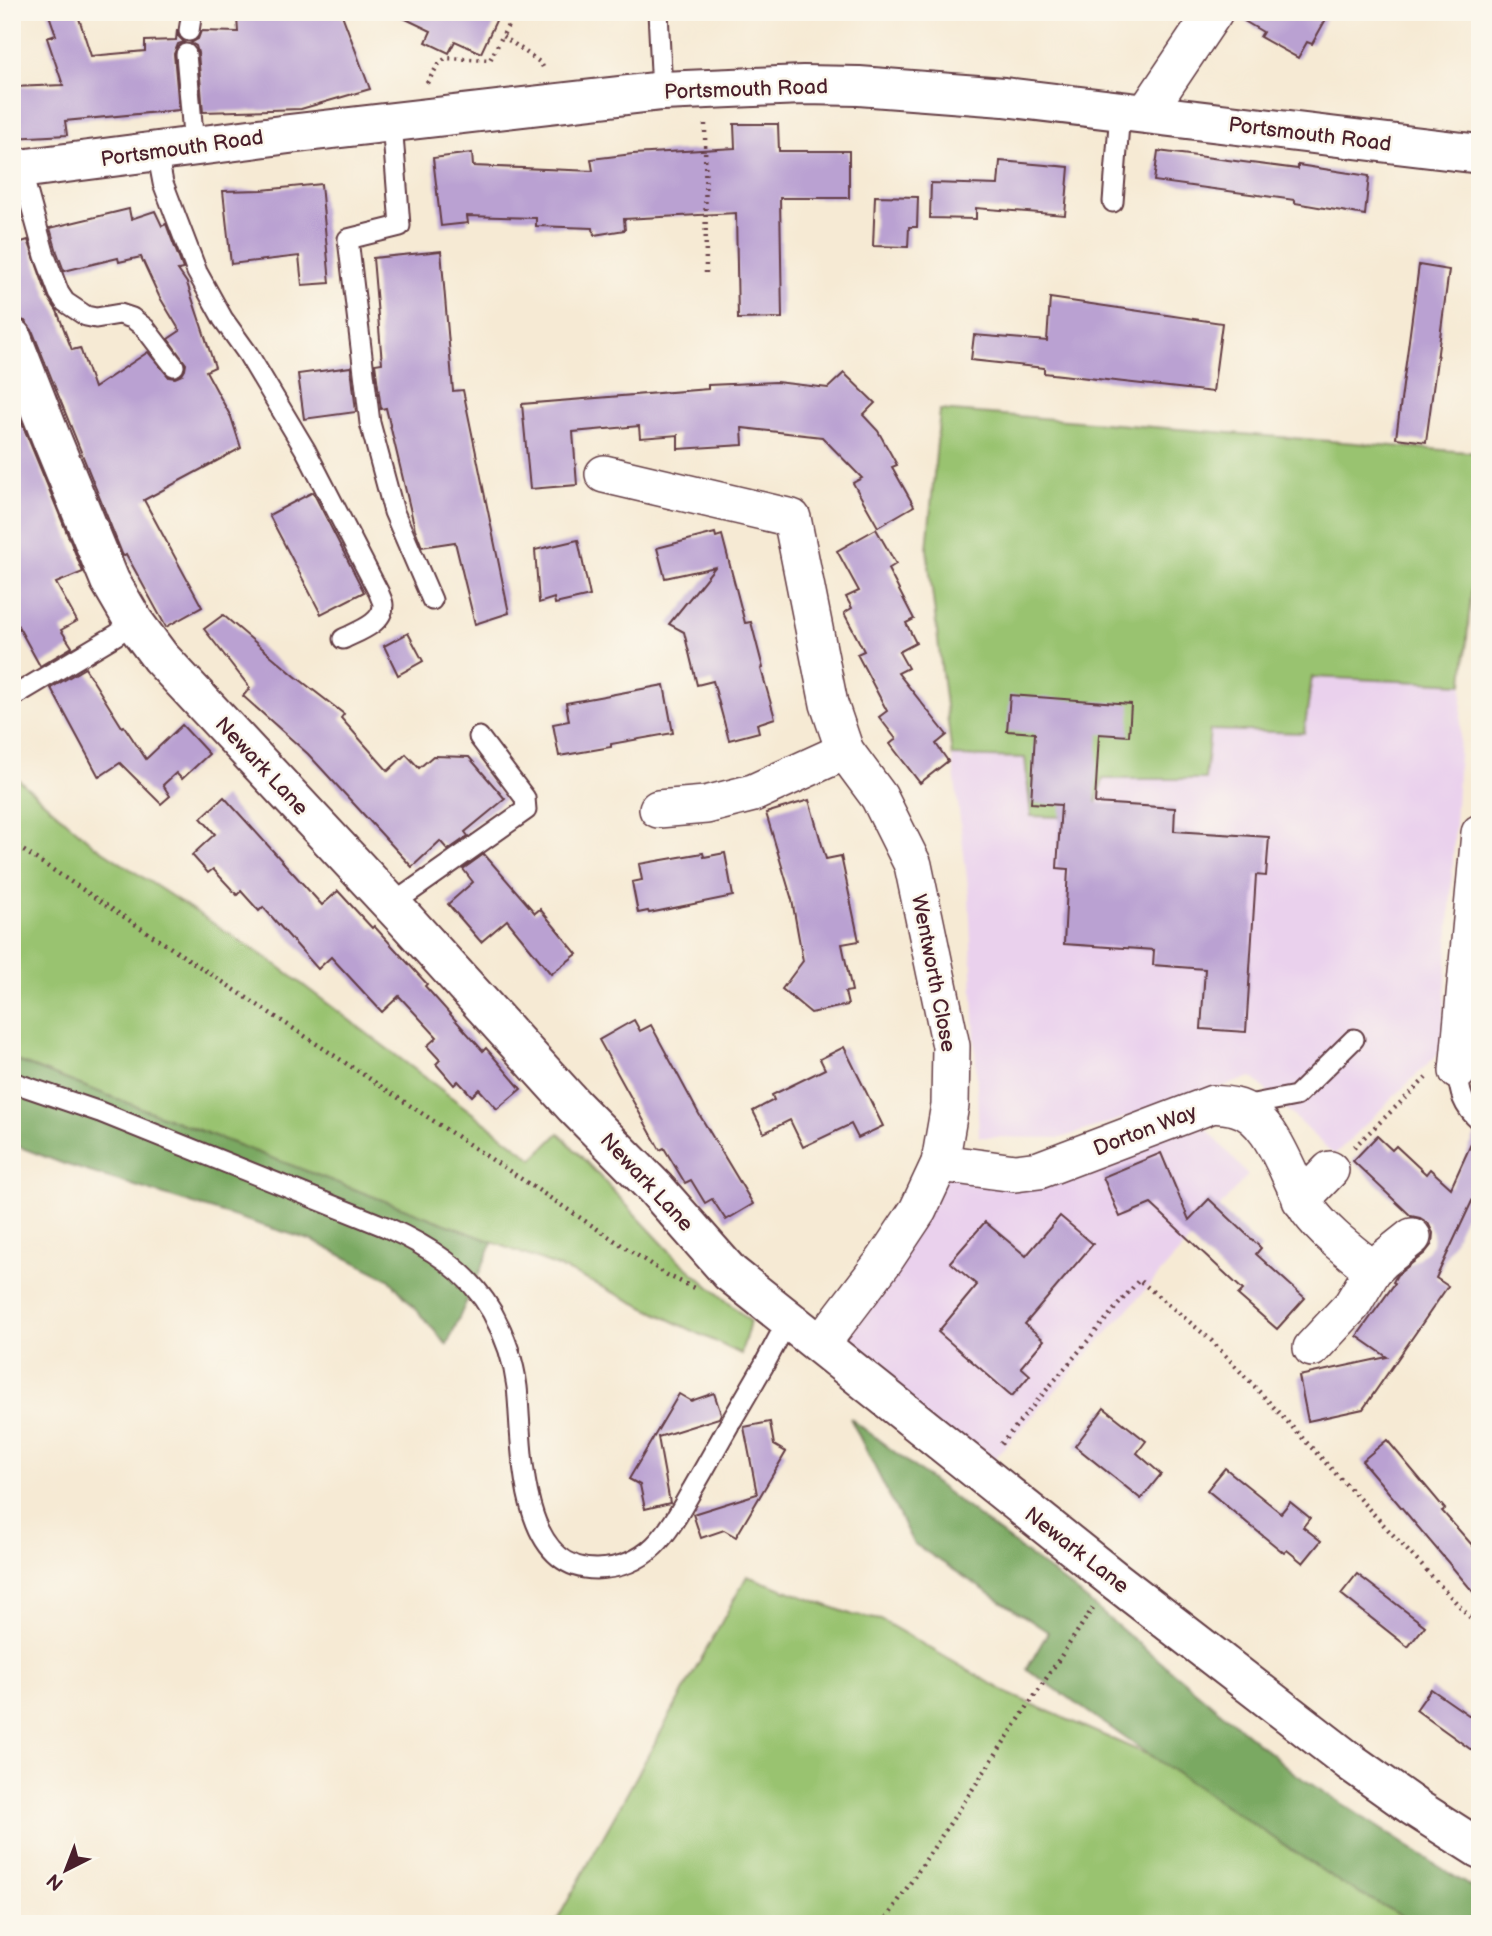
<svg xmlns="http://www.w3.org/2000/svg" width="1492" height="1936" viewBox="0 0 1492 1936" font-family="'Balsamiq Sans',sans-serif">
<rect width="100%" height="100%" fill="#fbf7ec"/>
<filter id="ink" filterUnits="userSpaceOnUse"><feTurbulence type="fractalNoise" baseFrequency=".0143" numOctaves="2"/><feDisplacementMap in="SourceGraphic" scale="14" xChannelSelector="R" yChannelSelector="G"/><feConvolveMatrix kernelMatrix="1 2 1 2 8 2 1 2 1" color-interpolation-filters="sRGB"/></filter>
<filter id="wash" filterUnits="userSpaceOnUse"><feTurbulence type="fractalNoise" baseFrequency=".00686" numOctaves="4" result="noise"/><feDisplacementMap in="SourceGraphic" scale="28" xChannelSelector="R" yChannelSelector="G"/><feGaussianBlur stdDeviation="1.57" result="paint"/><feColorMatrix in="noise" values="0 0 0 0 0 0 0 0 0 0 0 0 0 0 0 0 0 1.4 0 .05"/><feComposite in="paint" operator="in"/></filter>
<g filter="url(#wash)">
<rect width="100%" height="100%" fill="#f6ead4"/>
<g fill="#ead1ed">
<path d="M940,410L1480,453V490L1463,684L1442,1050L1334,1155L1252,1077L1061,1138L979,1137L969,895L927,549Z"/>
<path d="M1192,1112L1248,1175L981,1474L820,1345L940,1163L989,1171Z"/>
</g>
<g fill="#99c36f" stroke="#72714d" stroke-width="2">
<path d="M940,410L1480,453V490L1463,684L1312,677L1304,733L1210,730L1205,779H1103L1092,818L1031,816L1025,758L952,756L927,549Z"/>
<path d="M12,774L95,846L274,963L533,1159L559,1133L676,1258L750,1321L741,1354L571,1272L12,1059Z"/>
<path d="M747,1576L853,1615L881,1620L1011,1695L1151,1756L1414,1924H555Z"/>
</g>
<g fill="#7aa962" stroke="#626446" stroke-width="2">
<path d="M12,1059L493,1242L447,1345L389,1279L313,1241L64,1164L12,1144Z"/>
<path d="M850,1418L1077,1592L1294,1773L1480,1893V1924H1416L1341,1883L1151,1756L1027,1669L1048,1632L913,1543Z"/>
</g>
<g id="blocks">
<g fill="#baa1d2">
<path d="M48,12H77L91,56L145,51V41L176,40L177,30L178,36L184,42L178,44L174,54L179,110L65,121L67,135L12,138V87L63,85L47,38L56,35Z"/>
<path d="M253,12H341L370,89L301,109L203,112L198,53L196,46L191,43L198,39L201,31L238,32L237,17Z"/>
<path d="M391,12H500L481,53L455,41L449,53L426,42L431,31Z"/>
<path d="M1235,12H1330L1312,44L1307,42L1298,58L1260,37L1263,32L1234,15Z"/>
<path d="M734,124H778L779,151H849V198H780L782,318L738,319L736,213L624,219L625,230L594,235L593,228L536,226V218L467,216L468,223L441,226L433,158L472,153L473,166L593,171L591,159L633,154L735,148Z"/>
<path d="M1158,151L1298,169V165L1369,176L1365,215L1295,203V200L1154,181Z"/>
<path d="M1000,161L1069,167L1065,215L976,208V219L930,218L931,183L998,185Z"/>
<path d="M321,184L330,283L302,285L299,256L231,264L223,191L262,190Z"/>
<path d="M875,196L918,197L917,227H909L908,247L873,246Z"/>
<path d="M129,209L131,219L155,211L162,226L166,224L183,269L178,270L187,283L215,367L206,371L231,417L241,448L144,500L202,607L166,627L126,554L123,556L32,330L25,321L12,317V245L28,240L48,297L57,311L72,350L80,348L94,388L148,352L169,377L175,378L182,375L185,370L186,364L168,339L180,331L159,296L141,257L119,262L118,258L64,271L57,252L50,228Z"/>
<path d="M441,251L453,391L463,390L509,613L475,624L455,542L422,547L415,529L386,408L381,409L375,364L382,363L373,258Z"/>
<path d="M1419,265L1449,270L1426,442L1396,438Z"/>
<path d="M1050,298L1222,323L1213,392L1044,373V368L971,360L974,335L1047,341Z"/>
<path d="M351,367L356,412L304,419L298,374Z"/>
<path d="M844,373L875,403L863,415L878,431L897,465L892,467L914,506L878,527L853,483L862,478L822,437L742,428L743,445L678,449V435L640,438L639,426L573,432L577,485L530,489L522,404L708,389V385L776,382L828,388Z"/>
<path d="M12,399L83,572L56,583L77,621L61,630L72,647L40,666L12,615Z"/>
<path d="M313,492L364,592L321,614L269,515Z"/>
<path d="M876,529L896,564L888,569L914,619L906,623L916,643L899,652L908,668L898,673L947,735L936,744L948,761L920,783L890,744L896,739L879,717L887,711L857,654L864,651L844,613L852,608L846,597L859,591L837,551Z"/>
<path d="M715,533L716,537L722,535L745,623L751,622L763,668L761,669L775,718L757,724L759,732L729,740L713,681L697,685L684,632L669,624L715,567L665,578L657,548Z"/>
<path d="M578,540L590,596L555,604L554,598L539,603L535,550Z"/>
<path d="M223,615L295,676L344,714L341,718L388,771L406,754L419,768L433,756L469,757L505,799L465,832L468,836L448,850L440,841L412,867L308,754L243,696L250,688L204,629Z"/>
<path d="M408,633L423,661L398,675L384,646Z"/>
<path d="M85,668L122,727L124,726L146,759L182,725L209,754L182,779L176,773L163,785L170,796L161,804L120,763L99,777L51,688Z"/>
<path d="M664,685L673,733L611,744V747L559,756L553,724L569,721L566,703Z"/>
<path d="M1010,695L1131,704L1129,736L1099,734L1095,803L1175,808L1174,831L1269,837L1266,876L1256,875L1246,1032L1201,1029L1205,969L1153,965L1154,950L1064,944L1068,869L1057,868L1061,805L1031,803L1035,733L1007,731Z"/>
<path d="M224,797L322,905L338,891L372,928L374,926L427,984L425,986L483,1051L486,1048L521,1089L497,1109L479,1089L472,1096L458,1081L454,1085L436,1064L440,1060L427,1046L437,1037L399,996L382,1012L331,957L318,969L263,907L259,911L241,891L237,895L213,869L208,873L192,855L215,834L201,818Z"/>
<path d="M809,800L826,859L841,856L859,941L842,944L852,991L845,992L848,1005L811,1013L782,989L803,961L792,900L766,813Z"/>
<path d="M703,853L704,857L725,853L733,896L649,913L648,911L638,913L632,882L642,880L639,864Z"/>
<path d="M484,854L535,913L540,909L577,954L551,974L507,920L481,942L448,904L473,882L463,869Z"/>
<path d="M634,1020L640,1031L651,1025L699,1114L753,1204L726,1220L712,1199L705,1203L691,1180L685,1183L664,1148L660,1150L599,1040Z"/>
<path d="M844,1047L883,1126L858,1138L851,1124L803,1147L790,1120L764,1133L753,1111L774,1100L772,1095L825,1069L820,1059Z"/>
<path d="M1476,1133H1480V1184L1436,1278L1448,1286L1363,1409L1308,1421L1299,1376L1387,1357L1357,1336L1395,1283L1393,1282L1397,1275L1425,1253L1432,1244L1433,1233L1428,1223L1420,1218L1411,1216L1353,1161L1377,1136L1392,1150L1396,1146L1426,1174L1430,1169L1451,1188Z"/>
<path d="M1161,1153L1189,1220L1209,1199L1261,1248L1256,1254L1305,1298L1277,1329L1238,1295L1243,1290L1151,1204L1120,1217L1103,1177Z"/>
<path d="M1060,1216L1093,1244L1025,1324L1044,1340L1021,1367L1030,1375L1012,1396L938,1332L977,1285L950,1262L985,1222L1026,1256Z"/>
<path d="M714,1393L721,1414L719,1418L658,1437L670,1503L645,1509L640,1485L629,1479L679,1394L691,1401Z"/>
<path d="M1104,1408L1146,1441L1137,1453L1161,1474L1141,1499L1075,1446Z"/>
<path d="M770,1422L774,1445L786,1452L736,1537L724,1530L701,1538L693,1514L757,1494L744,1427Z"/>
<path d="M1387,1440L1445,1509L1442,1511L1480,1554V1600L1362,1461Z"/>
<path d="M1225,1468L1281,1513L1290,1502L1310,1518L1303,1527L1321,1541L1303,1563L1287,1550L1284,1553L1207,1490Z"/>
<path d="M1357,1574L1425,1626L1408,1647L1341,1594Z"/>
<path d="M1431,1689L1480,1723V1756L1416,1710Z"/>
</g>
</g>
</g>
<g filter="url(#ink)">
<use href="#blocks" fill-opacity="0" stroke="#643d44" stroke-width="2"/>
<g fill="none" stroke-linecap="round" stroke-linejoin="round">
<g stroke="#643d44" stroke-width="23">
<g id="service">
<path d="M658,12L662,91"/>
<path d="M189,31L192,12"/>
<path d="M186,54L194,146"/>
<path d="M392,122L400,226L348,239L370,423L394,512L432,600"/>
<path d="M157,151L163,183L197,272L223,319L248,354L306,451L379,593C380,597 383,601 383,605C383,624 356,632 343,639"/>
<path d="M21,169L45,256L59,293L65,302L86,316L96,318L120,314L132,318L145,328L174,366"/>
<path d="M1113,202L1120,111"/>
<path d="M12,697L116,635L134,622"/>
<path d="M391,905L526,810L525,798L479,737"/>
<path d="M1458,1071C1459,1092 1463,1107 1480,1121"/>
<path d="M12,1082L100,1112L386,1227C428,1246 468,1270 492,1312C504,1334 514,1362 517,1387C523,1441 516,1569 596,1569C650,1568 669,1531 692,1490C705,1468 717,1446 729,1425"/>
<path d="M1238,1107L1296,1096L1354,1039"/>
<path d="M732,1420L764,1365L788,1320"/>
</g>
</g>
<g stroke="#643d44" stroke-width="40">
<g id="minor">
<path d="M1146,113L1214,12"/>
<path d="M604,474L792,518L829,704L845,751L879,797L913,865L951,1046L950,1105L940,1163L918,1210L884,1261L820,1345"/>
<path d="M658,809L706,805L753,793L845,751"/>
<path d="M1458,1071L1480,833"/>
<path d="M940,1163L1015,1173L1039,1170L1213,1104C1220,1105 1228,1105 1235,1107C1274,1116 1288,1181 1309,1211C1326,1234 1351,1252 1373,1270"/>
<path d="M1301,1200L1330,1170"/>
<path d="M1312,1348L1352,1305L1373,1270L1383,1260L1412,1237"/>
</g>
</g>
<g stroke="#643d44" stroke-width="42">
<g id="secondary">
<path d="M12,170L289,134L662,91L803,85L859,86L1004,97L1480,154"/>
<path d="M12,338L52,440L110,581L134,622L160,657L404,918L574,1106L656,1189L730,1273L1112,1578L1349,1761L1414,1807L1480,1849"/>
</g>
</g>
<g stroke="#643d44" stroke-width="4.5" stroke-dasharray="2 5" stroke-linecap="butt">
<path d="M503,36L541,63L545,71"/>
<path d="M427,83L438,65L446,58L490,60L515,12"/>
<path d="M705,124L706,277"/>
<path d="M12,843L667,1275L694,1288"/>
<path d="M1354,1147L1426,1078"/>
<path d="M1001,1444L1139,1280L1210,1339L1480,1628"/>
<path d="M883,1924L1093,1608"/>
</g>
<use href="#service" stroke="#fff" stroke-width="19"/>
<use href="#minor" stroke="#fff" stroke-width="37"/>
<use href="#secondary" stroke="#fff" stroke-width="38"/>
</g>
</g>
<g text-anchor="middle" stroke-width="5" stroke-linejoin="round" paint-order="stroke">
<g font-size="21" fill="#4a1f2b" stroke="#fbf7ec">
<text transform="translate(746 89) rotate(-2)" y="7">Portsmouth Road</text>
<text transform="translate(1310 134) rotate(7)" y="7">Portsmouth Road</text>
<text transform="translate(182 148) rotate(-8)" y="7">Portsmouth Road</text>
<text transform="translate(262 766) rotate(47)" y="7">Newark Lane</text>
<text transform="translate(934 973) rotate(79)" y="7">Wentworth Close</text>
<text transform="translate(1145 1130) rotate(-21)" y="7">Dorton Way</text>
<text transform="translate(647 1182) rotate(47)" y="7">Newark Lane</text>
<text transform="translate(1077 1550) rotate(38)" y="7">Newark Lane</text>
</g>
</g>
<rect width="1492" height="1936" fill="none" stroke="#fbf7ec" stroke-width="42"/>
<g transform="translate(66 1870) rotate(222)" stroke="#fbf7ec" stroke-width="5" paint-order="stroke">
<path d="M0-5L12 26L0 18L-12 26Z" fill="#4a1f2b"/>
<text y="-10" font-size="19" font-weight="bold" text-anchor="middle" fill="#4a1f2b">N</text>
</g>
</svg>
